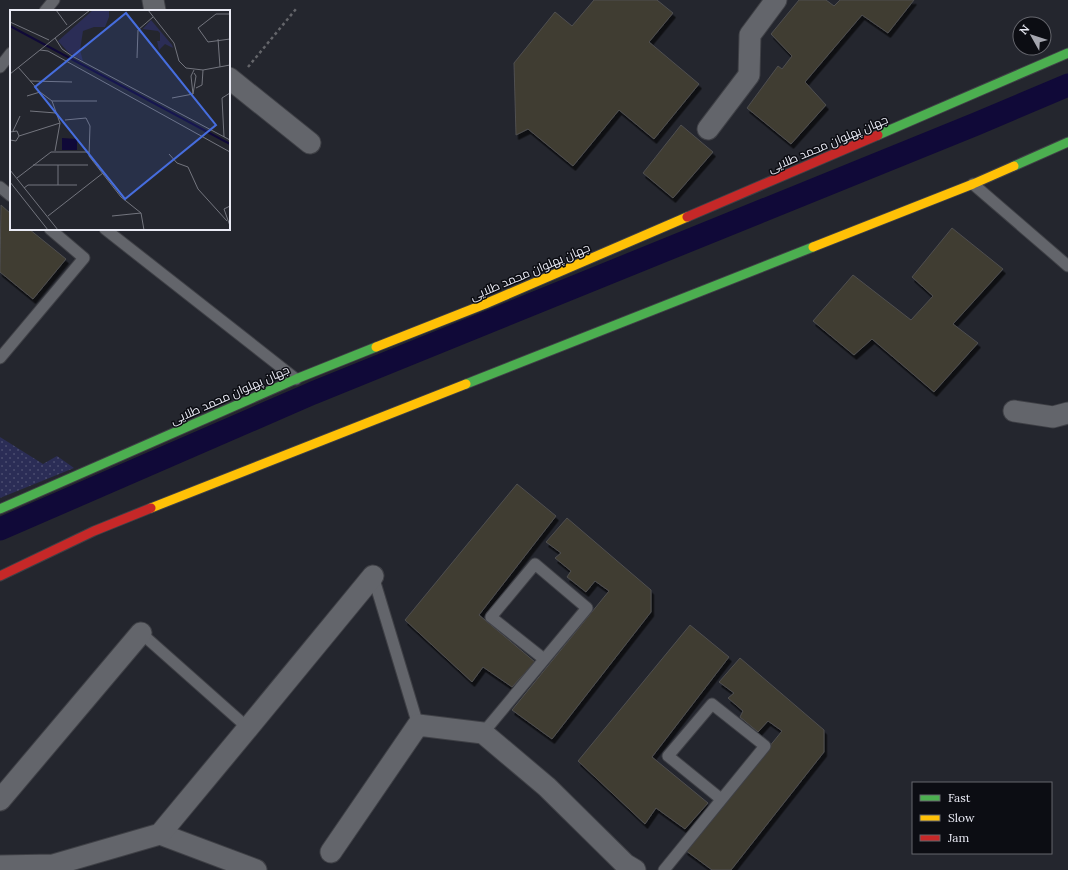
<svg xmlns="http://www.w3.org/2000/svg" width="1068" height="870" viewBox="0 0 1068 870" font-family="Lora,Cairo,serif">
<defs>
<pattern id="grass-dots" width="8" height="8" patternUnits="userSpaceOnUse"><rect width="8" height="8" fill="#2b2d56"/><path d="M2 2h.1M6 6h.1" fill="none" stroke="#4a4c6f" stroke-width="1.8" stroke-linecap="round"/></pattern>
<filter id="shadow"><feDropShadow dx="2.5" dy="4.5" stdDeviation="0" flood-color="#0009"/></filter>
</defs>
<rect width="100%" height="100%" fill="#24262e"/>
<path fill="url(#grass-dots)" d="M0,437L43,464L57,456L74,468L0,498Z"/>
<g fill="none" stroke-linecap="round" stroke-linejoin="round">
<path stroke="#100938" stroke-width="23" d="M0,529L313,393L976,124L1068,85"/>
</g>
<g fill="#413c31" stroke="#4f4f50" filter="url(#shadow)">
<path d="M594,0H657L673,13L649,42L699,84L654,139L619,110L573,166L528,129L516,135L514,63L555,12L572,26Z"/>
<path d="M799,0H826L834,6L840,0H914L888,33L862,15L805,82L826,105L791,144L747,108L778,66L782,69L792,56L771,34Z"/>
<path d="M681,125L713,152L673,198L643,173Z"/>
<path d="M1,205L11,214V229H29L66,259L33,299L0,272Z"/>
<path d="M952,228L1003,269L953,324L978,343L934,392L872,339L854,355L813,321L853,275L911,320L933,296L912,277Z"/>
<path d="M517,484L556,516L479,615L535,662L512,687L483,667L472,682L405,620Z"/>
<path d="M567,518L651,590V612L552,739L512,710L609,591L595,581L586,592L567,577L571,571L555,558L561,553L546,542Z"/>
<path d="M690,625L729,657L652,757L708,803L685,829L656,808L645,824L578,761Z"/>
<path d="M740,658L824,730V752L731,870H712L685,850L782,731L768,721L758,732L740,717L743,711L728,698L734,693L719,682Z"/>
</g>
<g fill="none" stroke-linecap="round" stroke-linejoin="round">
<g stroke="#3f4046" stroke-width="13">
<g id="lane">
<path d="M45,11L54,0"/>
<path d="M0,67L11,53"/>
<path d="M973,184L1068,266"/>
<path d="M0,187L11,196"/>
<path d="M105,229L296,379"/>
<path d="M0,358L84,258L50,229"/>
<path d="M373,576L418,725"/>
<path d="M141,633L248,728"/>
<path d="M483,733L587,608L535,564L491,617L544,659"/>
<path d="M664,870L765,746L712,704L668,756L721,799"/>
</g>
</g>
<g stroke="#3f4046" stroke-width="23">
<g id="street">
<path d="M153,0L155,11"/>
<path d="M229,78L310,143"/>
<path d="M708,129L749,75L750,35L776,0"/>
<path d="M1014,411L1053,417L1068,413"/>
<path d="M0,800L141,633"/>
<path d="M160,834L256,870"/>
<path d="M331,852L418,725L483,733L547,787L625,864L635,870"/>
<path d="M0,866L53,865L160,834L248,728L373,576"/>
</g>
</g>
<g stroke="#3f4046" stroke-width="11">
<g id="fast">
<path d="M878,135L1068,53"/>
<path d="M1014,166L1068,142"/>
<path d="M466,384L813,247"/>
<path d="M0,509L296,379L376,347"/>
</g>
</g>
<g stroke="#3f4046" stroke-width="11">
<g id="slow">
<path d="M813,247L973,184L1014,166"/>
<path d="M376,347L485,304L687,217"/>
<path d="M151,508L466,384"/>
</g>
</g>
<g stroke="#3f4046" stroke-width="11">
<g id="jam">
<path d="M687,217L878,135"/>
<path d="M0,576L94,531L151,508"/>
</g>
</g>
<path stroke="#64656a" stroke-width="2.5" stroke-dasharray="3 3" stroke-linecap="butt" d="M248,67L296,9"/>
<use href="#lane" stroke="#63656b" stroke-width="11"/>
<use href="#street" stroke="#63656b" stroke-width="21"/>
<use href="#fast" stroke="#4caf50" stroke-width="9"/>
<use href="#slow" stroke="#ffc107" stroke-width="9"/>
<use href="#jam" stroke="#c62828" stroke-width="9"/>
</g>
<g text-anchor="middle" stroke-width="3" stroke-linejoin="round" paint-order="stroke">
<g font-size="12" fill="#eaebf5" stroke="#0c0d13">
<text transform="translate(828 144) rotate(-23)" y="4">جهان پهلوان محمد طلایی</text>
<text transform="translate(530 272) rotate(-23)" y="4">جهان پهلوان محمد طلایی</text>
<text transform="translate(230 395) rotate(-24)" y="4">جهان پهلوان محمد طلایی</text>
</g>
</g>
<g transform="translate(10 10)">
<rect width="220" height="220" fill="#24262e"/>
<path d="M83,0H99V7L95,17H84L73,21L70,40L73,51L59,43L48,31ZM141,10L162,35L163,38L155,34L149,40L147,31H150V23L148,21L133,19L130,22Z" fill="#2b2d56"/>
<path d="M52,128L67,129V140H52Z" fill="#100938"/>
<path fill="none" stroke="#100938" stroke-width="2" d="M0,16L220,134"/>
<path fill="none" stroke="#73757e" stroke-width="1" d="M46,0L57,15M138,0L164,33L169,51L176,58L193,60L220,55M220,4H206L188,18L198,32L220,29M0,12L39,30M45,28L52,39L62,46L220,130M208,29L210,57M30,40L38,41L220,142M127,48L128,20L143,7M8,57L30,82L42,91H87M0,64L80,0M20,71L62,72M186,78L192,75L193,60M183,84L181,66L184,60M183,84L186,66L184,63M17,86L30,82M162,88L183,84M42,91L50,113L45,141M20,101L46,103M55,110L76,108L80,116L79,146L111,187L131,203L134,220M3,121L10,106M0,122L7,121L9,126L6,131L0,130M9,126L50,113M214,127L212,88L220,83M159,144L167,153L178,157L188,179L217,211M23,155H78M48,155V175M0,160L48,220M7,168L41,142H79M0,172L38,220M14,178L18,175H67M220,196L214,199L220,216M38,206L93,163M102,206L131,203"/>
<path fill="#466dde" fill-opacity="0.15" stroke="#466dde" stroke-width="2" d="M116,3L206,115L115,189L25,77Z"/>
<rect width="220" height="220" fill="none" stroke="#eaebf5" stroke-width="2"/>
</g>
<rect x="912" y="782" width="140" height="72" fill="#0c0d13" stroke="#65666d"/>
<rect x="920" y="795" width="20" height="6" fill="#4caf50" stroke="#65666d"/>
<text x="948" y="802" font-size="12" fill="#eaebf5">Fast</text>
<rect x="920" y="815" width="20" height="6" fill="#ffc107" stroke="#65666d"/>
<text x="948" y="822" font-size="12" fill="#eaebf5">Slow</text>
<rect x="920" y="835" width="20" height="6" fill="#c62828" stroke="#65666d"/>
<text x="948" y="842" font-size="12" fill="#eaebf5">Jam</text>
<g transform="translate(1032 36) rotate(309)"><circle r="19" fill="#0c0d13" stroke="#65666d"/>
<path d="M0-3L7 15L0 10L-7 15Z" fill="#a5a6af"/>
<text y="-6" font-size="11" font-weight="bold" text-anchor="middle" fill="#eaebf5">N</text>
</g>
</svg>
